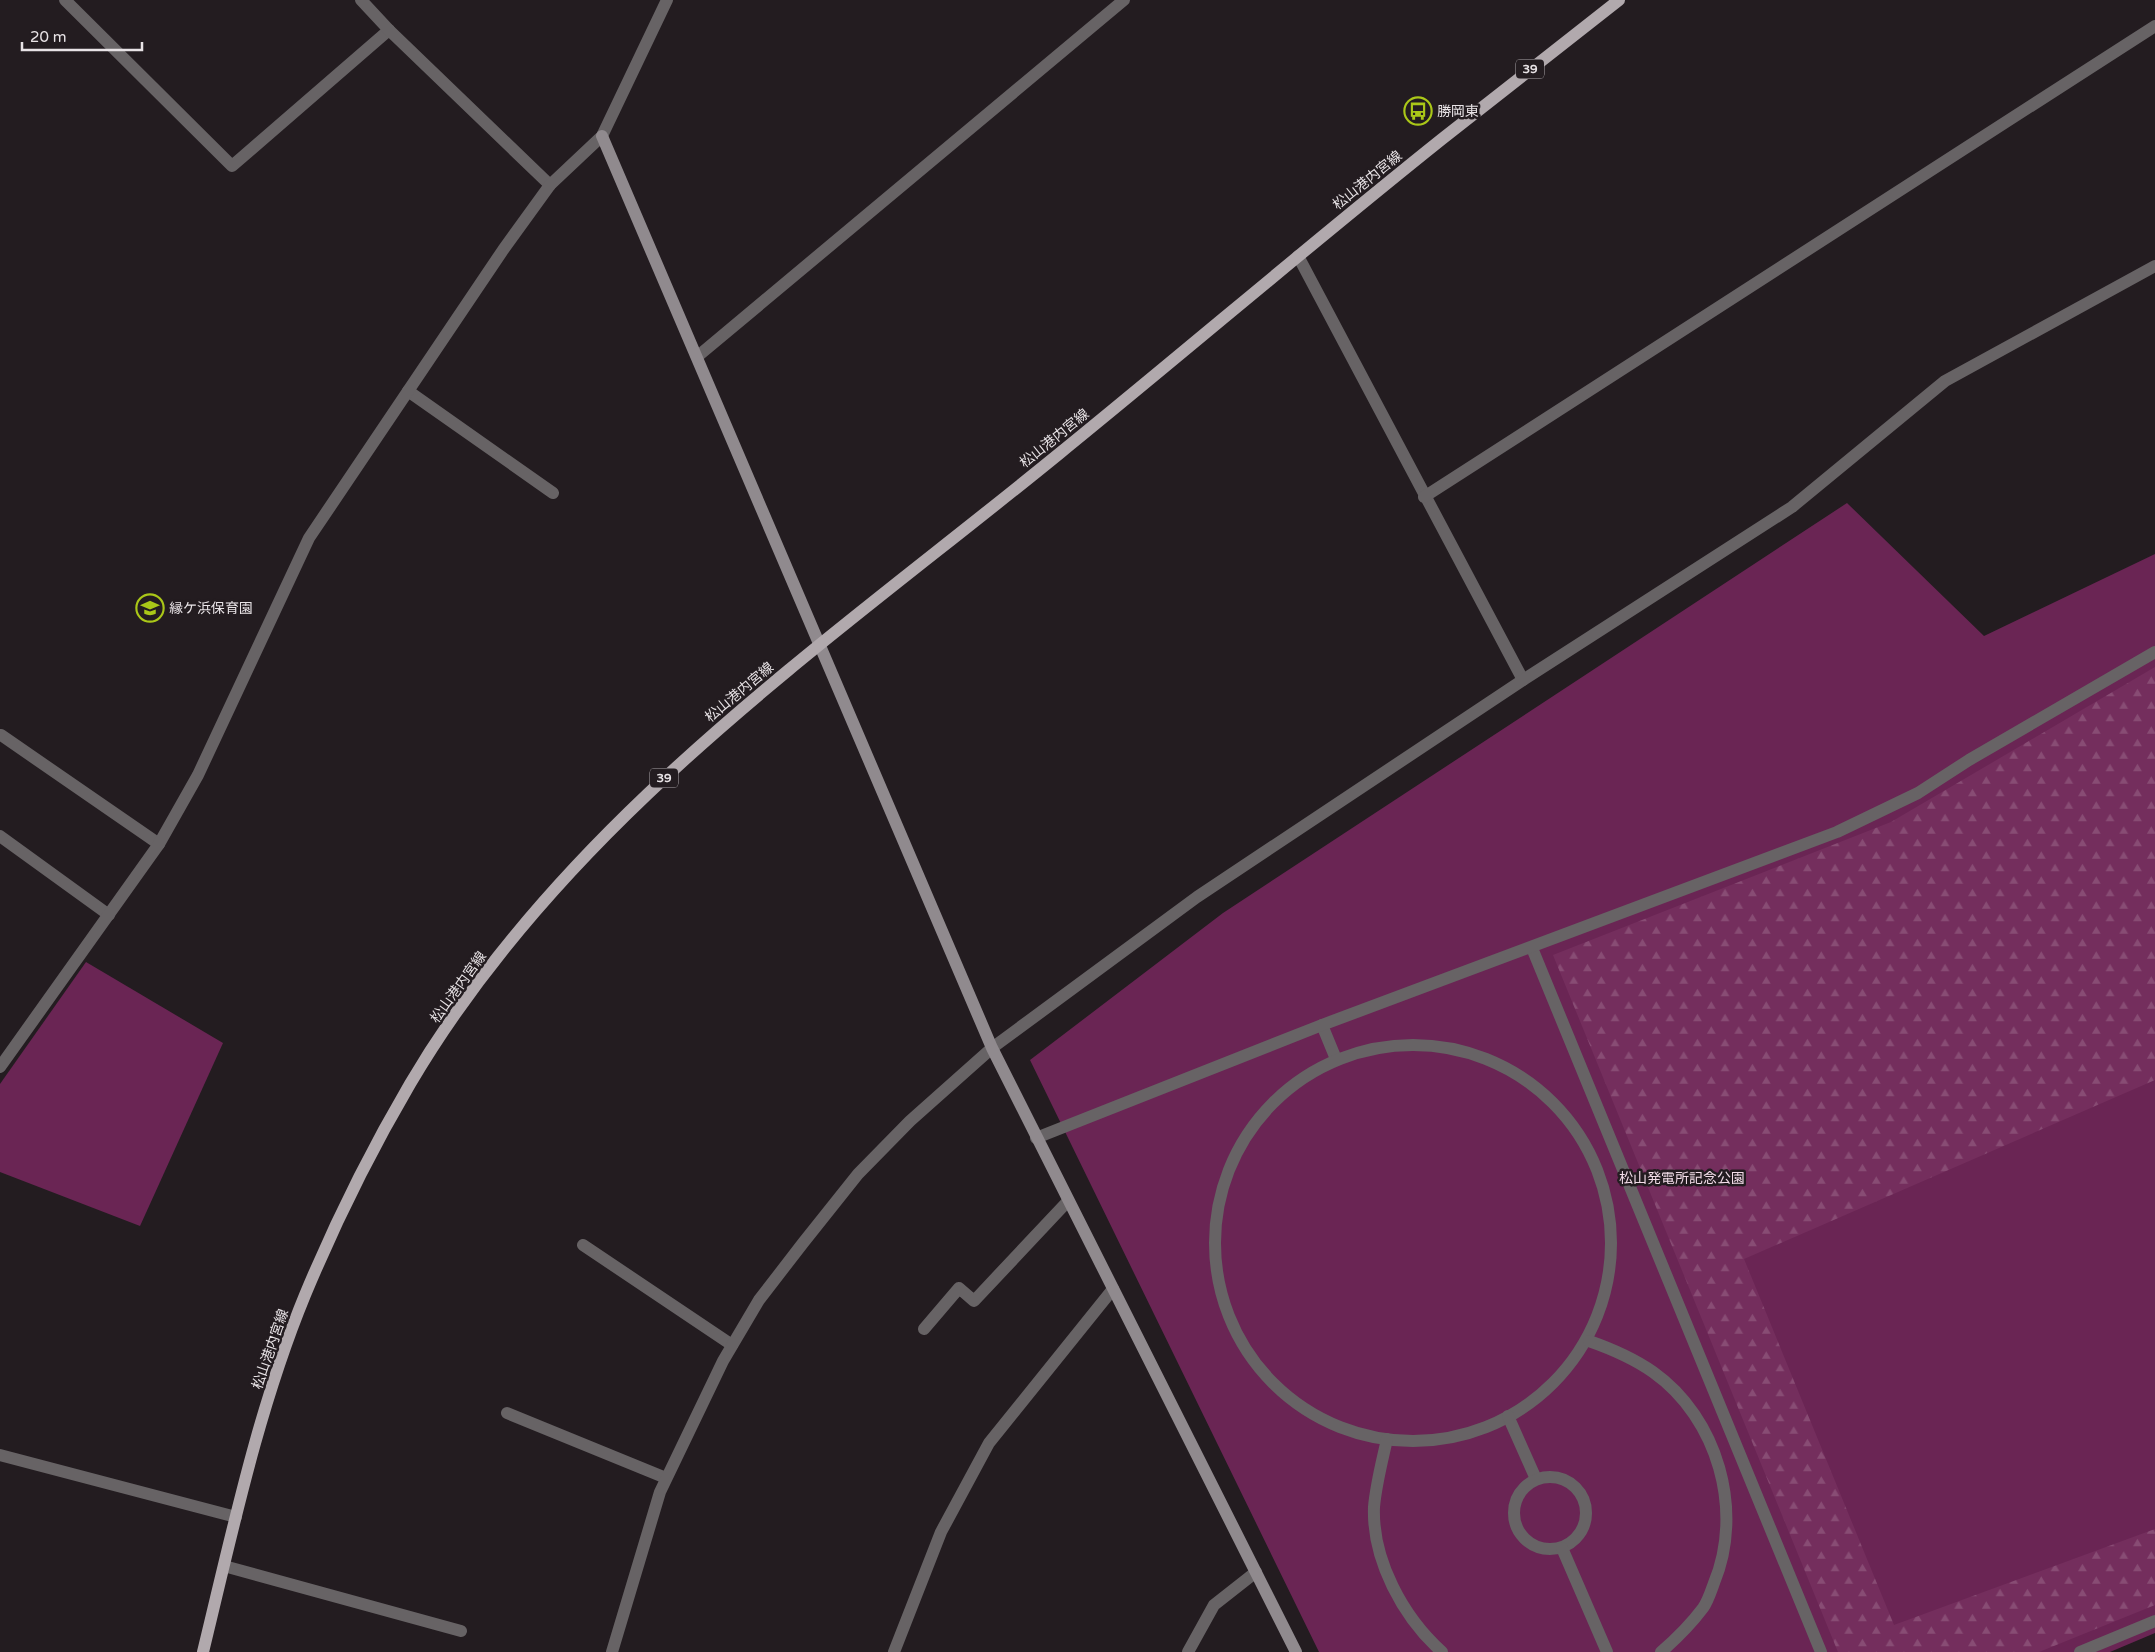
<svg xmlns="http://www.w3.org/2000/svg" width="2155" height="1652" viewBox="0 0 2155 1652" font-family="'Varela Round','Noto Sans JP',sans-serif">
<defs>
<pattern id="forest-firs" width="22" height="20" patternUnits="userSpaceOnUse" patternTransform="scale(1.25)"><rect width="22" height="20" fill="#742e5d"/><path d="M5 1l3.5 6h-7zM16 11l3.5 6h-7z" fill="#884c74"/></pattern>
</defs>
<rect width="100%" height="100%" fill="#231c20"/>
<g fill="#6a2554">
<path d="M1847,503L1984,636L2155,554V1633L2110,1652H1319L1030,1060L1223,913Z"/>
<path d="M86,962L223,1043L140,1226L0,1172V1084Z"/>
</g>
<path fill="url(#forest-firs)" d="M2155,667V1080L1744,1259L1894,1625L2155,1529V1605L2039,1652H1838L1553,955L1891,822Z"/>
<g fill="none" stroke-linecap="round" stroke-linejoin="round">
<g stroke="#676365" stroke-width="12">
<path d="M1532,948L1821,1652"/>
<path d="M1322,1025L1336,1059"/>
<circle cx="1413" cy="1243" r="198"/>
<path d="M1036,1138L1322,1025L1837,832L1918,793L1969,760L2155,652"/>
<path d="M1589,1341C1612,1349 1633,1358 1653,1372C1718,1418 1744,1511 1714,1583C1711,1591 1708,1601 1703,1608C1691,1624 1676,1639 1661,1652"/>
<path d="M1508,1416L1536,1479"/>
<path d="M1387,1439C1382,1462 1376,1484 1374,1507C1372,1560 1403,1617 1442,1652"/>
<circle cx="1550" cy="1513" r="36"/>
<path d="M1562,1548L1607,1652"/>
<path d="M2080,1652L2155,1621"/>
</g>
<g stroke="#676365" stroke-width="12">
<path d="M65,0L232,166L389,30"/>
<path d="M361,0L389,30L550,185"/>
<path d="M1298,256L1523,680"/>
<path d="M698,356L1124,0"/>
<path d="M408,391L553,493"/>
<path d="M1424,497L2155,26"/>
<path d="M1,735L159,844"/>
<path d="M0,836L109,915"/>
<path d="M0,1067L159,844L198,775L309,538L503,250L550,185L602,136L667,0"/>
<path d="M583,1245L732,1345"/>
<path d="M924,1329L959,1288L974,1301L1068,1201"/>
<path d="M507,1413L666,1478"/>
<path d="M0,1455L236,1517"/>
<path d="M224,1566L461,1631"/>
<path d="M612,1652L660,1492L723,1361L759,1300L803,1243L858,1174L910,1121L992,1048L1197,897L1523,680L1792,507L1945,381L2155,266"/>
<path d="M894,1652L941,1532L989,1443L1113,1289"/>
<path d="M1188,1652L1214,1605L1256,1572"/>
</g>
<path stroke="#908a8e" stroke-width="12" d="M602,136L992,1048L1296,1652"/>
<path stroke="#b1a9ad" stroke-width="12" d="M203,1652C232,1533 258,1409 305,1295C335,1223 370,1152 410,1084C566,819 826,644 1060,453C1188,349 1313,242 1442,139C1501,92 1560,46 1619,0"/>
</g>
<defs>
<g id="bus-ring" transform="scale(1.4375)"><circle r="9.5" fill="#231c20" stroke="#aac718" stroke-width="1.5"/><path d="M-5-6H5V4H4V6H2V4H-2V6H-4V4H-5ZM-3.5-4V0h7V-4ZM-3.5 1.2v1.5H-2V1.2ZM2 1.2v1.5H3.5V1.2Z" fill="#aac718"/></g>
<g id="school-ring" transform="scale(1.4375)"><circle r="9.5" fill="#231c20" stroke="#aac718" stroke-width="1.5"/><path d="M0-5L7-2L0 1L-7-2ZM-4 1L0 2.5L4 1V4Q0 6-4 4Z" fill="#aac718"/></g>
</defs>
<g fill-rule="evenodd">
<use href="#bus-ring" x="1418" y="111"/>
<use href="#school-ring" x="150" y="608"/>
</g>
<g text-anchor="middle" stroke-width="5" stroke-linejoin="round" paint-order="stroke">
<g fill="#231c20" stroke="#ada7ab" stroke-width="1">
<rect x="1516" y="59.5" width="28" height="19" rx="4"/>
<rect x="650" y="768.5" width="28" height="19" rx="4"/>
</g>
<g font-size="12" font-weight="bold" fill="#e8e3e6">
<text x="1530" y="73">39</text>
<text x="664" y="782">39</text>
</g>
<g font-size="14" fill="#e8e3e6" stroke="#231c20" text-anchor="start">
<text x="1437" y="116">勝岡東</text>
<text x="169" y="613">縁ケ浜保育園</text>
</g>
<g font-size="14" fill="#e8e3e6" stroke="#231c20">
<text transform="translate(1367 180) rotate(-39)" y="5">松山港内宮線</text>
<text transform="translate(1054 438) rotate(-39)" y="5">松山港内宮線</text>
<text transform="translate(739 692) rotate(-40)" y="5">松山港内宮線</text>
<text transform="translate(458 987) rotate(-54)" y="5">松山港内宮線</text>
<text transform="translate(270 1349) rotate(-71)" y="5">松山港内宮線</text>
</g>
<g font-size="14" fill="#f3dde9" stroke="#231c20">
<text x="1682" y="1183">松山発電所記念公園</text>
</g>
</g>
<path d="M22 42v8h120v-8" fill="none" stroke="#e8e3e6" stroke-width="2.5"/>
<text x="30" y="42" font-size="15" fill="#e8e3e6" stroke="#231c20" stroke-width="4" paint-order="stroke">20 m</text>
</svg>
